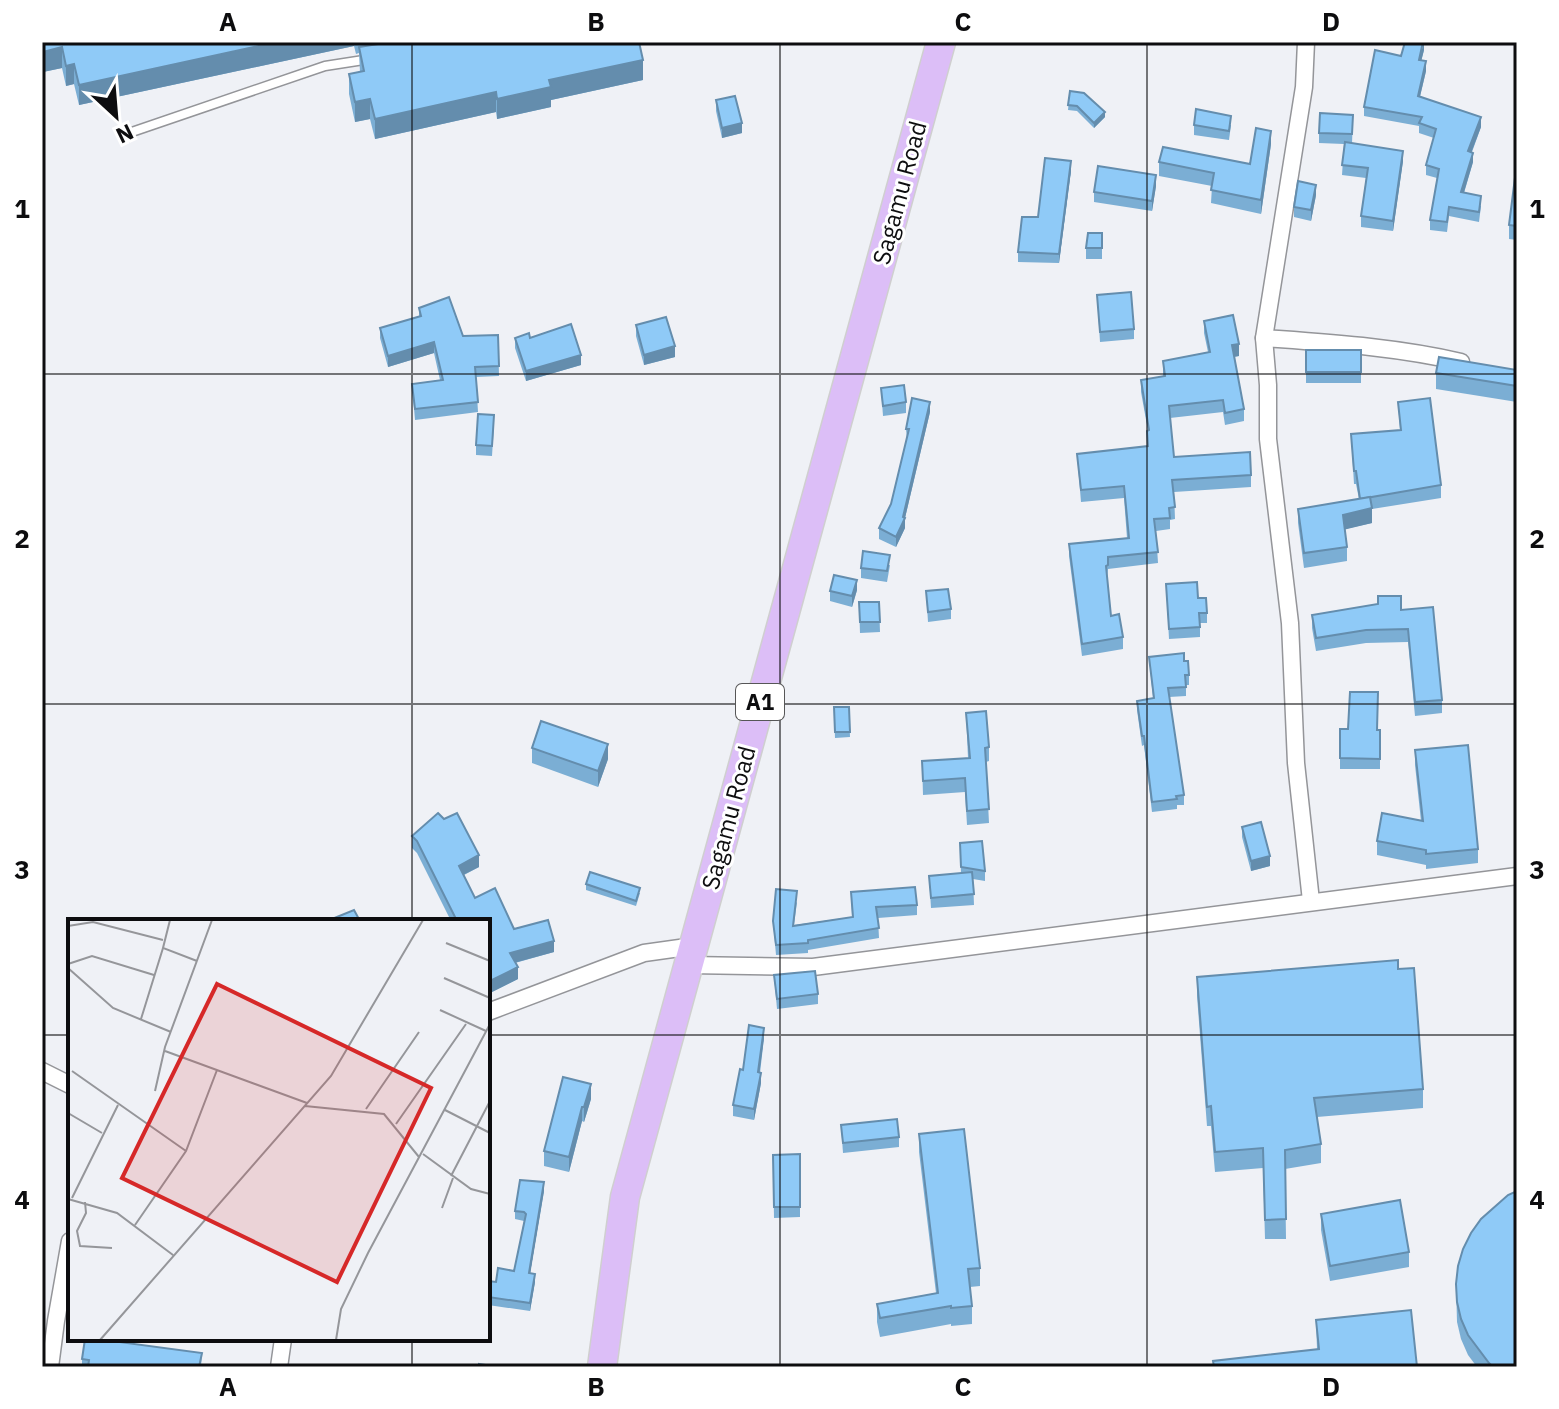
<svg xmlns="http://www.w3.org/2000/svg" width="1559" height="1409" viewBox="0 0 1559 1409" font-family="'IBM Plex Sans',sans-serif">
<rect width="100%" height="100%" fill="#eff1f6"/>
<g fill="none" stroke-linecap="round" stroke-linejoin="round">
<g stroke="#949599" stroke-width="11">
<path id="service" d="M123,135L325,66L370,59"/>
</g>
<g stroke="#949599" stroke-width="19">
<g id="minor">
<path d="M1306,42L1304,87L1264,338L1268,385V439L1290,623L1296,763L1311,901"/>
<path d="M1264,338C1331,343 1396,347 1461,362"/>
<path d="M689,965L813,967L1517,876"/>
<path d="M488,1012L644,953L694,946"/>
<path d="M42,1071L70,1085"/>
<path d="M50,1367L56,1321L70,1241"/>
<path d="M279,1367L283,1339"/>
</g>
</g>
<g stroke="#cfcfcf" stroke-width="31">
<path id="trunk" d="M602,1367L625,1197L941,42"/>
</g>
<use href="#service" stroke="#fff" stroke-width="8"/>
<use href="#minor" stroke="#fff" stroke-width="16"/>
<use href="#trunk" stroke="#dcbef7" stroke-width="28"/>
</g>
<g fill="#7baed4">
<path d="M42,42H639L643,80L551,100V107L497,119L496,112L375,139L370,119L355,122L349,94V74L360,72L359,53L356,54L354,46L79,105L74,84L66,86L62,68L43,72L42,67Z"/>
<path d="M1424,50L1421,61L1426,71L1420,96L1481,127L1472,152L1473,162L1464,193L1481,206L1479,222L1449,216L1447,232L1430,230V220L1437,178L1426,175V165L1434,138L1419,133V126L1364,116V107L1401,56Z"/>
<path d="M1070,91L1105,117L1094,128L1077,111L1068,110Z"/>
<path d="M716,100L742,133L722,138L716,111Z"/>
<path d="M1353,115L1352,144L1403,161L1393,231L1361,227V216L1366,178L1342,175L1344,144L1319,143V133Z"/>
<path d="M1194,125H1231L1229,140L1194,135Z"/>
<path d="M1271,144L1261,214L1211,203L1212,186L1159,176V162L1250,164Z"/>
<path d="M1517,162V240L1509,239V225Z"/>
<path d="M1071,171L1059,263L1018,262V252L1038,217Z"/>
<path d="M1156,186L1152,211L1094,202V192Z"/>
<path d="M1316,195L1311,221L1294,217V207Z"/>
<path d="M1102,233V259H1086V248Z"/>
<path d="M1097,295L1134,329V339L1100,342Z"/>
<path d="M419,308L463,336L498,335L499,376L476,377L478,412L415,420L412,384L440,380L434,353L388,367L380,338V328L419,317Z"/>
<path d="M1204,321L1239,356L1234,357L1244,409V421L1225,425L1223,412L1170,418L1174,457L1251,475V487L1174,492L1175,519L1170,520V529L1156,531L1158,563L1108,569L1107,577L1111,616L1123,637V649L1082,656L1069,556V544L1127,538L1124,498L1081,502L1077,454L1147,446L1148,431L1141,392V380L1163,376V361L1208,352L1204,333Z"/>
<path d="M636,325L675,357L644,365L636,336Z"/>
<path d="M515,338H530L581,365L526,381L515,348Z"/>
<rect x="1306" y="350" width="55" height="33"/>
<path d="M1517,370V402L1436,389V373Z"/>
<path d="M881,388L906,402V413L883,416Z"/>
<path d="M1398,402L1441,485V498L1372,509V523L1345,529L1347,547V561L1304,568L1298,523V509L1359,499L1356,484H1354L1351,434L1400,430Z"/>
<path d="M930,412L905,518V528L896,547L879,539V528L891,504L907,439L906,429Z"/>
<path d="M494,425L492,456L476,455V445Z"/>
<path d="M890,565L887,582L861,578V568Z"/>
<path d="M1166,584L1198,598L1207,613V623H1200V637L1169,639Z"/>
<path d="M857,590L852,607L830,601V591Z"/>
<path d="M926,591L951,609V619L928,622Z"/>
<path d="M859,602H879L880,632L860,633Z"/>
<path d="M1401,610L1442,700V713L1415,716L1408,642L1366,643L1316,651L1312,628V615Z"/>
<path d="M1149,657L1184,661L1189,675V685H1186V696L1169,697L1184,795V805H1177V809L1152,812L1144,745L1142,746L1137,710V701L1153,698Z"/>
<path d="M834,707H849L850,737L835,738Z"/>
<path d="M966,713L989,747V761L986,762L989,823L967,825L965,792L923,795L922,761L968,758Z"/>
<path d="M1340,729L1380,730V769H1340Z"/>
<path d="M532,748L608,759L598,787L532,763Z"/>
<path d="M1415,750L1478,849V863L1426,869V865L1377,855V841L1421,821L1415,765Z"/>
<path d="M1242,827L1270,866L1251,871L1242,837Z"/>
<path d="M412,836L479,867L464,875L475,898L514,929L554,952L515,963L518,979L488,994V921H451L417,853L412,848Z"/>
<path d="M960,843L985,871V881L973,879L974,905L931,908L929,876L961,873Z"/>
<path d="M586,884L640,893L636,906L586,890Z"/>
<path d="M851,892L917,905V915L878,918L879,938L808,950V953L776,955L773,921L797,902L794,925L852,917Z"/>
<path d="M1398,969L1423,1089V1108L1317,1117L1321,1144V1163L1285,1169L1286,1239H1265L1263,1168L1215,1172L1211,1126H1207L1197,996V977Z"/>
<path d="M774,975L818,994V1004L777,1009Z"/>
<path d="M764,1038L760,1073L761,1083L754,1120L733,1116V1105L743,1070Z"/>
<path d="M563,1077L591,1099L584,1122L582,1121L569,1172L544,1166V1151Z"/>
<path d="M841,1125L899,1137V1147L843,1153Z"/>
<path d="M919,1134L980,1268V1286L970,1287L972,1306V1324L951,1326V1324L880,1337L877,1322V1304L936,1293L919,1152Z"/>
<path d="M800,1154V1217L774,1218L773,1155Z"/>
<path d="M544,1191L530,1273L535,1282L530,1311L488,1305V1281L496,1282L514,1271L524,1221L515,1219V1211Z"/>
<path d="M1321,1214L1409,1252V1267L1330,1281L1321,1230Z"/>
<path d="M1456,1284L1517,1367H1477L1468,1355L1461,1339L1457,1322Z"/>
<path d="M1316,1320L1417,1367H1213V1361L1317,1349Z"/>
<path d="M121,1339V1343L202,1353L201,1367H82V1359Z"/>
</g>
<g fill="#648dad">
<path d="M277,42H354V46L79,105V85Z"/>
<path d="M1424,42V50L1419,70V60Z"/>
<path d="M62,47V68L43,72V52Z"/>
<path d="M643,60V80L551,100V107L497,119V99L549,80Z"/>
<path d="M1426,61V71L1418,105V96Z"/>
<path d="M74,64V84L66,86V66Z"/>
<path d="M496,92V112L375,139V119Z"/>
<path d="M370,99V119L355,122V102Z"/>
<path d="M1105,112V117L1094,128V123Z"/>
<path d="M1481,117V127L1468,161V151Z"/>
<path d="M742,123V133L722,138V128Z"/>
<path d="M1271,131V144L1261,214V200Z"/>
<path d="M1403,151V161L1393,231V221Z"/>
<path d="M1473,153V162L1461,202V192Z"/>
<path d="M1071,161V171L1059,263V254Z"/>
<path d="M1156,175V186L1152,211V201Z"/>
<path d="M1316,185V195L1311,221V210Z"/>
<path d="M434,342V353L388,367V356Z"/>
<path d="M1239,344V356L1232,357V345Z"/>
<path d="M675,346V357L644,365V355Z"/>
<path d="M581,355V365L526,381V371Z"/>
<path d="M930,402V412L905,518V528L896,547V537L903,517Z"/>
<path d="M1372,508V523L1343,530V515Z"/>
<path d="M857,580V590L852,607V596Z"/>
<path d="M608,744V759L598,787V771Z"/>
<path d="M479,855V867L459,877V866Z"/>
<path d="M1270,856V866L1251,871V861Z"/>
<path d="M554,941V952L510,964V953Z"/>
<path d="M518,967V979L488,994V982Z"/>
<path d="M764,1028V1038L758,1083V1072Z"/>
<path d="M761,1073V1083L754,1120V1109Z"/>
<path d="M591,1084V1099L584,1122V1107Z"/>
<path d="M582,1107V1121L569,1172V1157Z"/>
<path d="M544,1182V1191L529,1281V1273Z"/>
<path d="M535,1274V1282L530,1311V1303Z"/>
</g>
<g fill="#8fcaf7" stroke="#648dad" stroke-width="2">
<path d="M42,42H277L79,85L74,64L66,66L62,47L43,52Z"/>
<path d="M391,42H639L643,60L549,80L551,87L497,99L496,92L375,119L370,99L355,102L349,74L364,71L359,47Z"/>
<path d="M1405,42H1423L1419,60L1426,61L1418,96L1481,117L1468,151L1473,153L1461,192L1481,196L1479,212L1449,207L1447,222L1430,220L1439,169L1426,165L1436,129L1419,123L1422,117L1364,107L1375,50L1401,56Z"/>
<path d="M1070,91L1084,93L1105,112L1094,123L1077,106L1068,105Z"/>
<path d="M735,96L742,123L722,128L716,100Z"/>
<path d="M1196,109L1231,116L1229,131L1194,125Z"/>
<path d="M1320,113L1353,115L1352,134L1319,133Z"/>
<path d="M1256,128L1271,131L1261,200L1211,190L1214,173L1159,162L1163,147L1250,164Z"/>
<path d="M1345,142L1403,151L1393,221L1361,216L1368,168L1342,165Z"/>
<path d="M1045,158L1071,161L1059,254L1018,252L1022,217H1038Z"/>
<path d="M1517,162V226L1509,225Z"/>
<path d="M1098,166L1156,175L1152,201L1094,192Z"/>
<path d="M1298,181L1316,185L1311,210L1294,207Z"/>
<path d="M1088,233H1102V248H1086Z"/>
<path d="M1131,292L1134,329L1100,332L1097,295Z"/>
<path d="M449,297L463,336L498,335L499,366L475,367L478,402L415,409L412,384L443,380L434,342L388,356L380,328L421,316L419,308Z"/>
<path d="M1233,315L1239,344L1232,345L1244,409L1225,413L1223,400L1169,406L1174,457L1250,452L1251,475L1172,480L1175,507L1169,508L1170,518L1154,519L1158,552L1108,557V565L1106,566L1111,616L1119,614L1123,637L1082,644L1069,544L1129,538L1124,486L1081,490L1077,454L1148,446L1147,431L1149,430L1141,380L1165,376L1163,361L1210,352L1204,321Z"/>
<path d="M666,317L675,346L644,355L636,325Z"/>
<path d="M571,324L581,355L526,371L515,338L529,333L530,338Z"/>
<rect x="1306" y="350" width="55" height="22"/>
<path d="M1439,357L1517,370V386L1436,373Z"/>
<path d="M904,385L906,402L883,406L881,388Z"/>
<path d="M912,398L930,402L903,517L905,518L896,537L879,528L891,504L909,429H906Z"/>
<path d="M1430,398L1441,485L1360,499L1356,471H1354L1351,434L1401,430L1398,402Z"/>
<path d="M478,414L494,415L492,446L476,445Z"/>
<path d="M1370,497L1372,508L1343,515L1347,547L1304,553L1298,509Z"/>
<path d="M863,551L890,555L887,571L861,568Z"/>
<path d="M834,575L857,580L852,596L830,591Z"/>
<path d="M1197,582L1198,598H1206L1207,613H1199L1200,627L1169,629L1166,584Z"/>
<path d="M948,589L951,609L928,612L926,591Z"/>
<path d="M1378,596H1401V610L1433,607L1442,700L1415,702L1408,629L1366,630L1316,638L1312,615L1378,604Z"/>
<path d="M859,602H879L880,622H860Z"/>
<path d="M1184,653V661H1188L1189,675H1185L1186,687L1168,688L1184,795L1176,796L1177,799L1152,802L1144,736H1142L1137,701L1154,698L1149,657Z"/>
<path d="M1350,692H1378L1377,730H1380V759L1340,758V729H1348Z"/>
<path d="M834,707H849L850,732H835Z"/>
<path d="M986,711L989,747L985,748L989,809L967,811L965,778L923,781L922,761L970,758L966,713Z"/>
<path d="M541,721L608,744L598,771L532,748Z"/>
<path d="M1468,745L1478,849L1426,854V850L1377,841L1382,813L1423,821L1415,750Z"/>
<path d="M438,813L444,819L457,813L479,855L459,866L475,898L495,888L514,929L548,920L554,941L510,953L518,967L488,982V921H457L417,841L412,836Z"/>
<path d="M1261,822L1270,856L1251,861L1242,827Z"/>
<path d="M982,841L985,871L961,867L960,843Z"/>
<path d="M590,872L640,888L636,901L586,884Z"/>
<path d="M972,872L974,894L931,898L929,876Z"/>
<path d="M915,887L917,905L876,907L879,928L808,940V943L776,945L773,921L776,889L797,891L793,926L853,917L851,892Z"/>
<path d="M354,910L360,921H327Z"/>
<path d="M1398,960V969L1414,968L1423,1089L1314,1098L1321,1144L1285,1150L1286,1219L1265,1220L1263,1148L1215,1152L1211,1106L1207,1107L1197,977Z"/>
<path d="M815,971L818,994L777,999L774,975Z"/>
<path d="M749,1025L764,1028L758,1072L761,1073L754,1109L733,1105L740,1069L743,1070Z"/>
<path d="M42,1074L44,1075V1107H42Z"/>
<path d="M563,1077L591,1084L584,1107H582L569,1157L544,1151Z"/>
<path d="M897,1119L899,1137L843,1143L841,1125Z"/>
<path d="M964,1129L980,1268L968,1269L972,1306L951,1308V1306L880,1318L877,1304L938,1293L919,1134Z"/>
<path d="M800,1154V1207H774L773,1155Z"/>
<path d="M520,1180L544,1182L529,1273L535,1274L530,1303L488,1297V1281L496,1282L498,1268L514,1271L526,1214L524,1212L515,1211Z"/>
<path d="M1517,1191V1367H1493L1489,1363L1468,1335L1461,1319L1457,1302L1456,1284L1458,1266L1463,1249L1471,1233L1481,1219L1508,1195Z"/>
<path d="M1400,1200L1409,1252L1330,1266L1321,1214Z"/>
<path d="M1411,1310L1417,1367H1214L1213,1361L1319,1349L1316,1320Z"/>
<path d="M85,1339H120L119,1342L202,1353L199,1367H88L89,1360L82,1359Z"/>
<path d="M479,1364L499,1367H479Z"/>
</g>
<path fill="none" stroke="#0d0d0f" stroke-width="2" stroke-opacity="0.55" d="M412,42V921M780,42V1367M1147,42V1367M42,374H1517M42,704H1517M42,1035H70M488,1035H1517M412,1339V1367"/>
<g text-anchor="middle" stroke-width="6" stroke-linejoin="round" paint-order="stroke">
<rect fill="#fff" stroke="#565657" stroke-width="2" x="736" y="684" width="48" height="36" rx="6"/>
<g font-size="22" font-weight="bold" fill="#0d0d0f">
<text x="760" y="710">A1</text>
</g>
<g font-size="24" fill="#0d0d0f" stroke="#fff">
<text transform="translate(900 193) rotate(-75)" y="8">Sagamu Road</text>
<text transform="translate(729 818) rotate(-75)" y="8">Sagamu Road</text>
</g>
</g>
<g transform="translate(68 919)">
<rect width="422" height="422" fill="#eff1f6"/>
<path fill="none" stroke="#95969a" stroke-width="2" d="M102,1L95,29L129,42M0,7L25,3L95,21M378,24L422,42M0,45L24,37L86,56M0,49L45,89L103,113M376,59L422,79M372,91L418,112M73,100L95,29M97,132L239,184M4,152L118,232M87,172L97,128L144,1M237,187L316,195L351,238M298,190L351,113M377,191L422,214M0,194L34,214M328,205L398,105M355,235L403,270L422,275M383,257L422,182M4,279L50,186M0,280L49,294L105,336M17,283L18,294L9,312L12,327L44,329M374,289L385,259M67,306L118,232L149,151M32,421L263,157L355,1M268,421L273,390L300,334L422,105"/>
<path fill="#d62828" fill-opacity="0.15" stroke="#d62828" stroke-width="4" d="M149,65L363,169L269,363L54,259Z"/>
<rect width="422" height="422" fill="none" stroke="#0d0d0f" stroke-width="4"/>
</g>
<rect width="1559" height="1409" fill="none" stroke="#ffffff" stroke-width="88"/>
<g transform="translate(116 116) rotate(154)" stroke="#ffffff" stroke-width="6" paint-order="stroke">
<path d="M0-6L14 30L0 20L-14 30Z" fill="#0d0d0f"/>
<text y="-12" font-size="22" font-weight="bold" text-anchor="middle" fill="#0d0d0f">N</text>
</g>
<rect x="44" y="44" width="1471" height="1321" fill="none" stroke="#0d0d0f" stroke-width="3"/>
<g font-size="26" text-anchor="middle" font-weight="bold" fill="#0d0d0f">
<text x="228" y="31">A</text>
<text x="596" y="31">B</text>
<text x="963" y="31">C</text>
<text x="1331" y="31">D</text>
<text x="22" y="218">1</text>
<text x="1537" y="218">1</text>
<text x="22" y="548">2</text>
<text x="1537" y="548">2</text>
<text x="22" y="879">3</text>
<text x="1537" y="879">3</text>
<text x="22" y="1209">4</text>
<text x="1537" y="1209">4</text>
<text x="228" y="1396">A</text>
<text x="596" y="1396">B</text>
<text x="963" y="1396">C</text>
<text x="1331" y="1396">D</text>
</g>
</svg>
